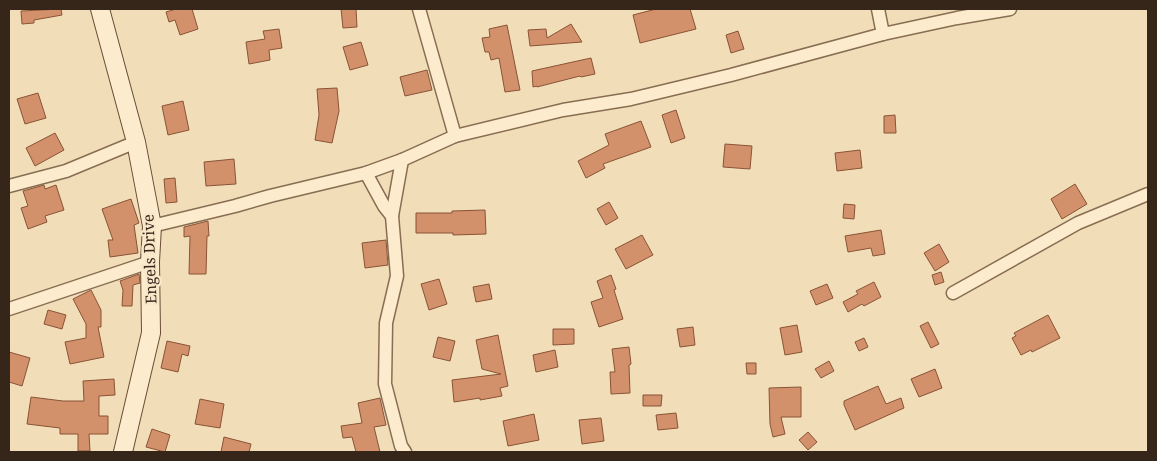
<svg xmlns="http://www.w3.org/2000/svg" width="1157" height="461" viewBox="0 0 1157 461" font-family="'Noto Serif',serif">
<rect width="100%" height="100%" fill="#f1deb9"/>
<g fill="#d3916b" stroke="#895336">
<path d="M61,9L62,15L34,20V23L22,24L21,11Z"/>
<path d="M176,9H192L198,29L180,35L175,20L169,22L166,12Z"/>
<path d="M341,9H356L357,27L343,28Z"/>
<path d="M656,9H690L696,29L640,43L633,15Z"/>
<path d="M571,24L582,42L530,46L528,30L546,29L547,38Z"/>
<path d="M507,25L520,90L505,92L499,58L491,60L489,52H485L482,38L490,37L489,29Z"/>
<path d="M279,29L282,48L269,50L270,60L249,64L246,42L265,39L263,31Z"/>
<path d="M738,31L744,49L731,53L726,35Z"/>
<path d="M361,42L368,65L350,70L343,47Z"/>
<path d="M591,58L595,74L581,77L580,76L537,87V86L533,87L532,71Z"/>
<path d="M427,70L432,90L405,96L400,77Z"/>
<path d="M337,88L339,111L332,143L315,140L319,115L317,89Z"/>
<path d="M38,93L46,118L25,124L17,99Z"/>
<path d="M183,101L189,130L168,135L162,106Z"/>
<path d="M676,110L685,138L671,143L662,115Z"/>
<path d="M895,115L896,133H884V116Z"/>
<path d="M641,121L651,147L603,164L605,168L586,178L578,161L609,145L605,134Z"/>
<path d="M55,133L64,150L35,166L26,148Z"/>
<path d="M725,144L752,146L750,169L723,167Z"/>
<path d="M860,150L862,168L837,171L835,153Z"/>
<path d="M234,159L236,184L206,186L204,162Z"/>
<path d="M175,178L177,202L166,203L164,179Z"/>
<path d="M1075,184L1087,204L1062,219L1051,199Z"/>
<path d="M44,185L45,189L56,185L64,210L45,216L47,222L28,229L21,208L28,206L23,191Z"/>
<path d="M131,199L139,223L134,225L138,253L110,257L108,240H113L102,209Z"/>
<path d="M609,202L618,218L606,225L597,209Z"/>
<path d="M844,204L855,205L854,219L843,218Z"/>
<path d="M485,210L486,234L453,235V233H416V213H452V211Z"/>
<path d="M208,221L209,236H207L206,274H189L190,236L184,237V227Z"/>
<path d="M881,230L885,254L873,256L871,248L848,252L845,236Z"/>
<path d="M642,235L653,255L626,269L615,249Z"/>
<path d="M386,240L388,265L365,268L362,243Z"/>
<path d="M939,244L949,262L935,271L924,253Z"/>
<path d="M941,272L944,282L935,285L932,275Z"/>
<path d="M139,274L140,283L133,285L132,306H122L123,290L120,281Z"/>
<path d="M611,275L616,289L614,290L623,319L599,327L591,302L603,298L597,281Z"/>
<path d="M439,279L447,304L429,310L421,284Z"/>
<path d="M874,282L881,297L864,306L862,304L848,312L843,302L858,294L856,291Z"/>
<path d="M489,284L492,299L476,302L473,287Z"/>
<path d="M827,284L833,298L816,305L810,291Z"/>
<path d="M91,290L101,310V327H98L104,357L70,364L65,342L86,338V324L73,299Z"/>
<path d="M48,310L66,315L62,329L44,324Z"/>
<path d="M1048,315L1060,338L1032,352L1031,350L1021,355L1012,338L1016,336L1014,333Z"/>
<path d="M928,322L939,344L931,348L920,326Z"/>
<path d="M797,325L802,352L785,355L780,328Z"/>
<path d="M693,327L695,345L680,347L677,329Z"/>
<path d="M553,329H574V344L553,345Z"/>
<path d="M498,335L508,386L500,388L502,396L480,400V398L454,402L452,380L501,374L482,369L476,340Z"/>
<path d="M438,337L455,341L450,361L433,357Z"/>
<path d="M864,338L868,347L859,351L855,342Z"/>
<path d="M167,341L190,346L188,356L182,354L178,372L161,368Z"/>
<path d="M629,347L631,364L629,365L630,393L611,394L610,372H615L612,349Z"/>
<path d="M555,350L558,367L536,372L533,355Z"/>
<path d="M9,352L30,358L22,386L9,382Z"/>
<path d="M829,361L834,371L821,378L815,369Z"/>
<path d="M746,363H756V374H747Z"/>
<path d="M935,369L942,388L919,397L911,379Z"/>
<path d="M114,379L115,395L99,396V416H108V434H89L90,451H78V434H60V428L27,424L31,397L63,401H84L83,381Z"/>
<path d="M878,386L886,404L901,398L904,408L855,430L844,405V401Z"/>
<path d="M801,387V417H781L785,434L773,437L770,424L769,388Z"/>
<path d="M643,395H662L661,406H643Z"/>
<path d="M380,398L386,425L374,427L380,452H356L352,437L343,438L341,426L362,423L358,403Z"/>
<path d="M200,399L224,404L220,428L195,424Z"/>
<path d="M676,413L678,428L658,430L656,415Z"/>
<path d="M534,414L539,440L508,446L503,421Z"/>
<path d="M601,418L604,441L582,444L579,420Z"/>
<path d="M152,429L170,435L165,452L146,447Z"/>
<path d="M808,432L817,442L808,450L799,440Z"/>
<path d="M224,437L251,444L249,452H221Z"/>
</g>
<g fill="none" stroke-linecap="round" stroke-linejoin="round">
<g stroke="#886d52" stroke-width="15">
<g id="street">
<path d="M419,9L455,136"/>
<path d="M878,9L883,34"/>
<path d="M402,160L392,216L397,276L386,323L385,384L401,446L405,452"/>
<path d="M366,173L384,206L392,216"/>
<path d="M9,186L66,171L136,142"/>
<path d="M152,226L235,206L270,196L366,173L402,160L455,136L563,110L631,99L731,75L883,34L957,18L1010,9"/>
<path d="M953,293L1078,223L1148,194"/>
<path d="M9,309L150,262"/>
</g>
</g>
<g stroke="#6a4d36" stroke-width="20">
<path id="secondary" d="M100,9L136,142L152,226L150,262L151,333L123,452"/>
</g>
<use href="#street" stroke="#fcebcc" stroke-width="12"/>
<use href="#secondary" stroke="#fcebcc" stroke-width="18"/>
</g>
<g text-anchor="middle" stroke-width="5" stroke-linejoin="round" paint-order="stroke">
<g font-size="15" fill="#362619" stroke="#f8e8c9">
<text transform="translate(150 259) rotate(-92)" y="5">Engels Drive</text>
</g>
</g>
<rect width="1157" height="461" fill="none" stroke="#362619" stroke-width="20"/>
</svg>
